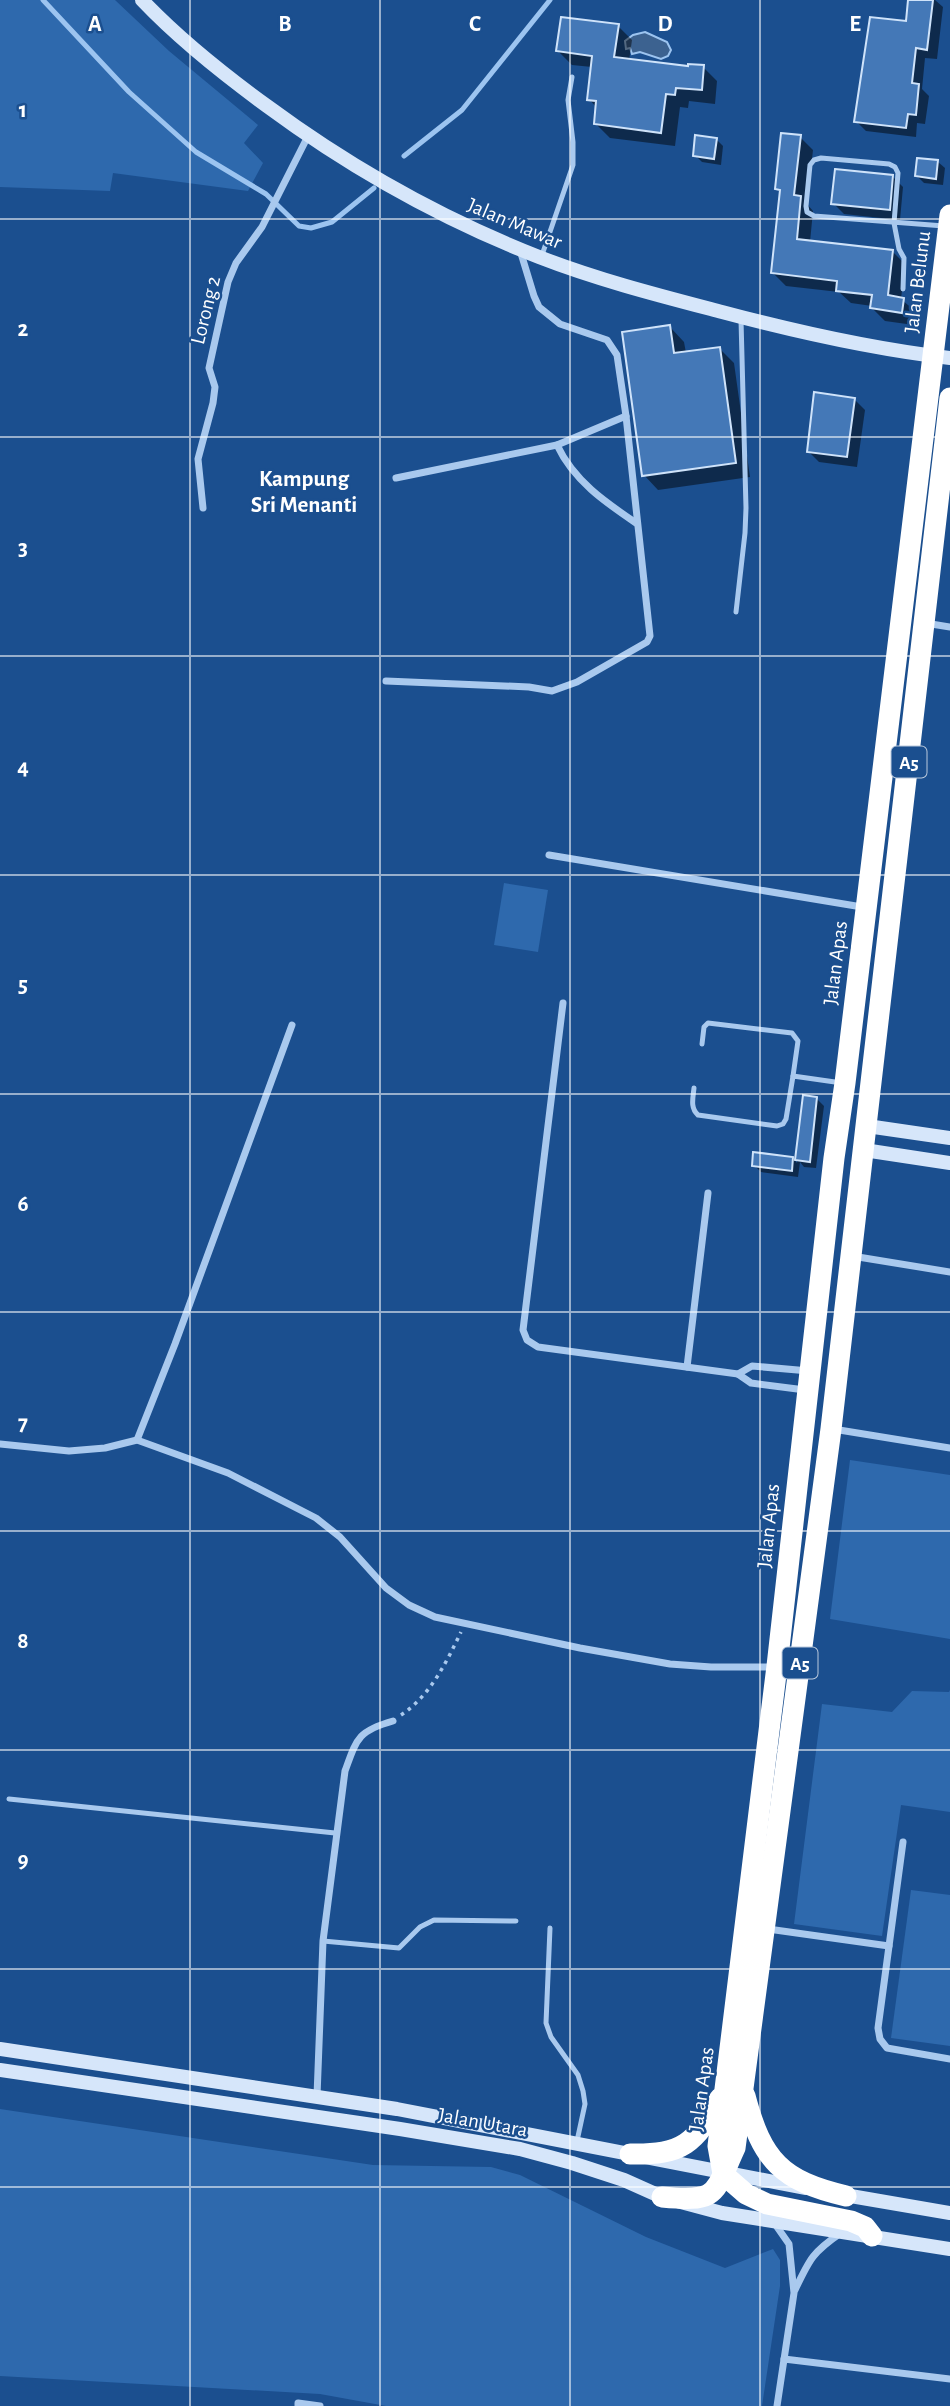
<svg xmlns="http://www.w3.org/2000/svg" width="950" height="2406" viewBox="0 0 950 2406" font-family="'Alegreya Sans',sans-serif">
<rect width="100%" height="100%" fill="#1b4f8f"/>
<g fill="#2e69ad">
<path d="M0,0H115L169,51L258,125L244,143L263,163L248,191L113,173L110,191L0,187Z"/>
<path d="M504,883L548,890L538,952L494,945Z"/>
<path d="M850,1460L950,1475V1639L830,1619Z"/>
<path d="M950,1690V1812L901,1805L882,1936L794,1924L822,1704L892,1712L912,1691L949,1692Z"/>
<path d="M911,1890L950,1895V2046L891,2038Z"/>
<path d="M0,2109L373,2165L491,2167L520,2175L646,2237L725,2268L773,2249L780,2260V2286L762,2406H386L320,2394L0,2376Z"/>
</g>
<path fill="#3c6290" stroke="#9cc4f0" stroke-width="2" d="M645,32L667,42L671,50L668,56L661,59L640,52L632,54L630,48L626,49L625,41L633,35Z"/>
<g fill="#0007">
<path d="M910,0H935L943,7L937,59L925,58L922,89L929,96L925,124L917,123L916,137L866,131L856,121L907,23Z"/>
<path d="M618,26L632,40L629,61L689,68L703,67L717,81L715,104L689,101L688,108L680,107L675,146L610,138L596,124L597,108L589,99L592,67L572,65L558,51Z"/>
<path d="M800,137L813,150L807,204L813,211L810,242L892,251L905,264L901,299L916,312L914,325L885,321L872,308V306L851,303L839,292L786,286L773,273L782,194L776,188Z"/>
<path d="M716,139L723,146L721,165L702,162L695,155Z"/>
<path d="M938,162L945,168L943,185L924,183L917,176Z"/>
<path d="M892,176L903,187L900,220L844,214L833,203Z"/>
<path d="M670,327L684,342L686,353L720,349L734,363L750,477L658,490L644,475Z"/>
<path d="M854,399L865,410L857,467L819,462L808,451Z"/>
<path d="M804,1097L817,1099L824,1106L816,1168L804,1167L800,1162L798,1177L761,1172L754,1165L793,1158L797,1163Z"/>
</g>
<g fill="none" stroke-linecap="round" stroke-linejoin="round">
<g stroke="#9cc4f0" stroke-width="5">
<path d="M43,0L129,92L196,152L266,194L299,226L311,228L332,222L374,188"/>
<path d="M404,156L462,110L550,0"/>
</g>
</g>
<g fill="#4478b7" stroke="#cfe3fa" stroke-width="2">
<path d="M908,0H933L927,50L916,48L912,83L919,84L916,115L908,114L906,128L854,122L870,17L906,21Z"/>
<path d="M561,17L619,24L614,57L688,66V64L704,65L702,90L676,88L675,95L666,94L661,133L594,124L596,101L587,100L592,56L556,51Z"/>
<path d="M781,133L801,135L794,195L801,196L797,239L893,250L888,295L904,298L902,313L870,308L872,295L836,291L837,281L771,273L780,190L775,189Z"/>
<path d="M695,135L717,138L714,159L693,156Z"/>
<path d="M917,158L938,160L936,179L915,176Z"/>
<path d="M835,169L893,175L890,210L831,204Z"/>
<path d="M670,325L674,353L720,347L736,463L642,476L622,332Z"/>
<path d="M814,392L855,398L847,457L807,452Z"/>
<path d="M803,1095L817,1097L810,1162L795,1160Z"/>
<path d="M753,1152L793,1157L792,1171L752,1166Z"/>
</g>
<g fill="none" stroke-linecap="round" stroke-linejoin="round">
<path stroke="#a9c9ee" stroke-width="3.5" stroke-dasharray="3.5 5" stroke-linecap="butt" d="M401,1715C430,1696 446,1663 461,1632"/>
<g stroke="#a9c9ee" stroke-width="5">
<path d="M542,255L573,165V142L568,100L572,77"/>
<path d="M903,289L904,258L899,249L894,223L898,173L895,167L889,164L821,158L814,160L810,165L806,206L807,212L814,216L944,226"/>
<path d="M736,612L745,533L746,508L741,320"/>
<path d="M702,1044L704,1027L708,1023L792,1033L798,1041L793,1076"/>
<path d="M694,1088C693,1098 690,1108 698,1115L777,1126L783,1124L786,1119L793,1076L842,1083"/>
<path d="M9,1799L335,1833"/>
<path d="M550,1928L546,2023L551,2037L578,2075L583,2091L585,2104L577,2141"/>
<path d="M323,1941L399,1948L420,1927L434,1920L516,1921"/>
</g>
<g stroke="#a9c9ee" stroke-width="7">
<path d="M557,445C574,481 605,502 636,523"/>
<path d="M396,478L557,445L626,416"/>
<path d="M203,508L198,459L213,403L215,387L209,368L228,282L236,263L262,227L308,136"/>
<path d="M925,623L950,627"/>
<path d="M386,681L529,687L552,691L577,682L647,642L650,636L626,416L617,355L607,340L560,324L539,307L534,296L520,250"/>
<path d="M549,855L862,907"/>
<path d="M563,1003L523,1330L527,1340L538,1347L738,1374L751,1383L805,1390"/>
<path d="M852,1256L950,1272"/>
<path d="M687,1367L708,1193"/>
<path d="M738,1374L752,1366L809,1371"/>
<path d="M833,1429L950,1448"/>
<path d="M137,1440L175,1344L292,1025"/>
<path d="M0,1444L69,1451L105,1448L137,1440L228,1473L316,1518L340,1537L386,1588L409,1605L435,1617L580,1648L670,1664L711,1667H773"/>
<path d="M903,1842L878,2028L880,2039L887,2048L950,2059"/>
<path d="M768,1929L889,1946"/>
<path d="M317,2096L323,1941L345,1771C357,1738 358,1731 393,1721"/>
<path d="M775,2224L789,2244L794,2293L777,2406"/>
<path d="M795,2290C810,2258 813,2252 842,2232"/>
<path d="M784,2359L950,2379"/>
<path d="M298,2406V2403L320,2406"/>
</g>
<g stroke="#d6e6fa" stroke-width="14">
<path d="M142,0C180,40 223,74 267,106C351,168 442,219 539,257C598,280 661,296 722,312C797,332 872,349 950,358"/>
<path d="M867,1126L950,1138"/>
<path d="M864,1150L950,1163"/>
<path d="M0,2049L397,2109L805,2188"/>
<path d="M0,2070L400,2129L520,2149L572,2163L624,2180L662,2197L722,2213L950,2249"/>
<path d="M839,2194L950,2213"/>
</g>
<g stroke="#fff" stroke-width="21">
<path d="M745,2096C762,2161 782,2181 846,2196"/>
<path d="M630,2154C683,2155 695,2144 720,2098"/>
<path d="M723,2174L718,2146L777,1666L834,1158L845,1083L950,215"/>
<path d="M723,2174L746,2194L767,2204L851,2221L865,2227L872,2236"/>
<path d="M662,2197C718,2202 713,2196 735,2148L831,1429L950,398"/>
</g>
</g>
<path fill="none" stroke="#fff" stroke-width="2" stroke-opacity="0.55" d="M190,0V2406M380,0V2406M570,0V2406M760,0V2406M0,219H950M0,437H950M0,656H950M0,875H950M0,1094H950M0,1312H950M0,1531H950M0,1750H950M0,1969H950M0,2187H950"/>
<g text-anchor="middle" stroke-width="5" stroke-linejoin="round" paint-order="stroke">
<g fill="#1b4f8f" stroke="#bbcadd" stroke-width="2">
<rect x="891.5" y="746.5" width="35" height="31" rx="5"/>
<rect x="782.5" y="1647.5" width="35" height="31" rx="5"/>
</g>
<g font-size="19" font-weight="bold" fill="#fff">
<text x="909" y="769">A5</text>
<text x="800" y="1670">A5</text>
</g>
<g font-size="21" fill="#fff" stroke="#1b4f8f">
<text transform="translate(515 223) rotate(23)" y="7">Jalan Mawar</text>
<text transform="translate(917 282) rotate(-83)" y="7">Jalan Belunu</text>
<text transform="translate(205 310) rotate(-76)" y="7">Lorong 2</text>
<text transform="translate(835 963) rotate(-83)" y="7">Jalan Apas</text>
<text transform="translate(768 1526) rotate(-84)" y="7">Jalan Apas</text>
<text transform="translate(701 2089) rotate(-82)" y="7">Jalan Apas</text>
<text transform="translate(483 2122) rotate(10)" y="7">Jalan Utara</text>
</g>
<g font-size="23" font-weight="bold" fill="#fff" stroke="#1b4f8f">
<text x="304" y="486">Kampung<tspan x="304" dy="26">Sri Menanti</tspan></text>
</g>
</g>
<g font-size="23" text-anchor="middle" font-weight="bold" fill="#fff" stroke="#1b4f8f" stroke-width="5" stroke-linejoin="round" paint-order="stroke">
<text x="95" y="31">A</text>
<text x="285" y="31">B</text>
<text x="475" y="31">C</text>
<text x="665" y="31">D</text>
<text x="855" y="31">E</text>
<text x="23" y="117">1</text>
<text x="23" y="336">2</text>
<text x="23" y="555">3</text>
<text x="23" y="774">4</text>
<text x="23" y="992">5</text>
<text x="23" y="1211">6</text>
<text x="23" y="1430">7</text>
<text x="23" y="1648">8</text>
<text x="23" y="1867">9</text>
</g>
</svg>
